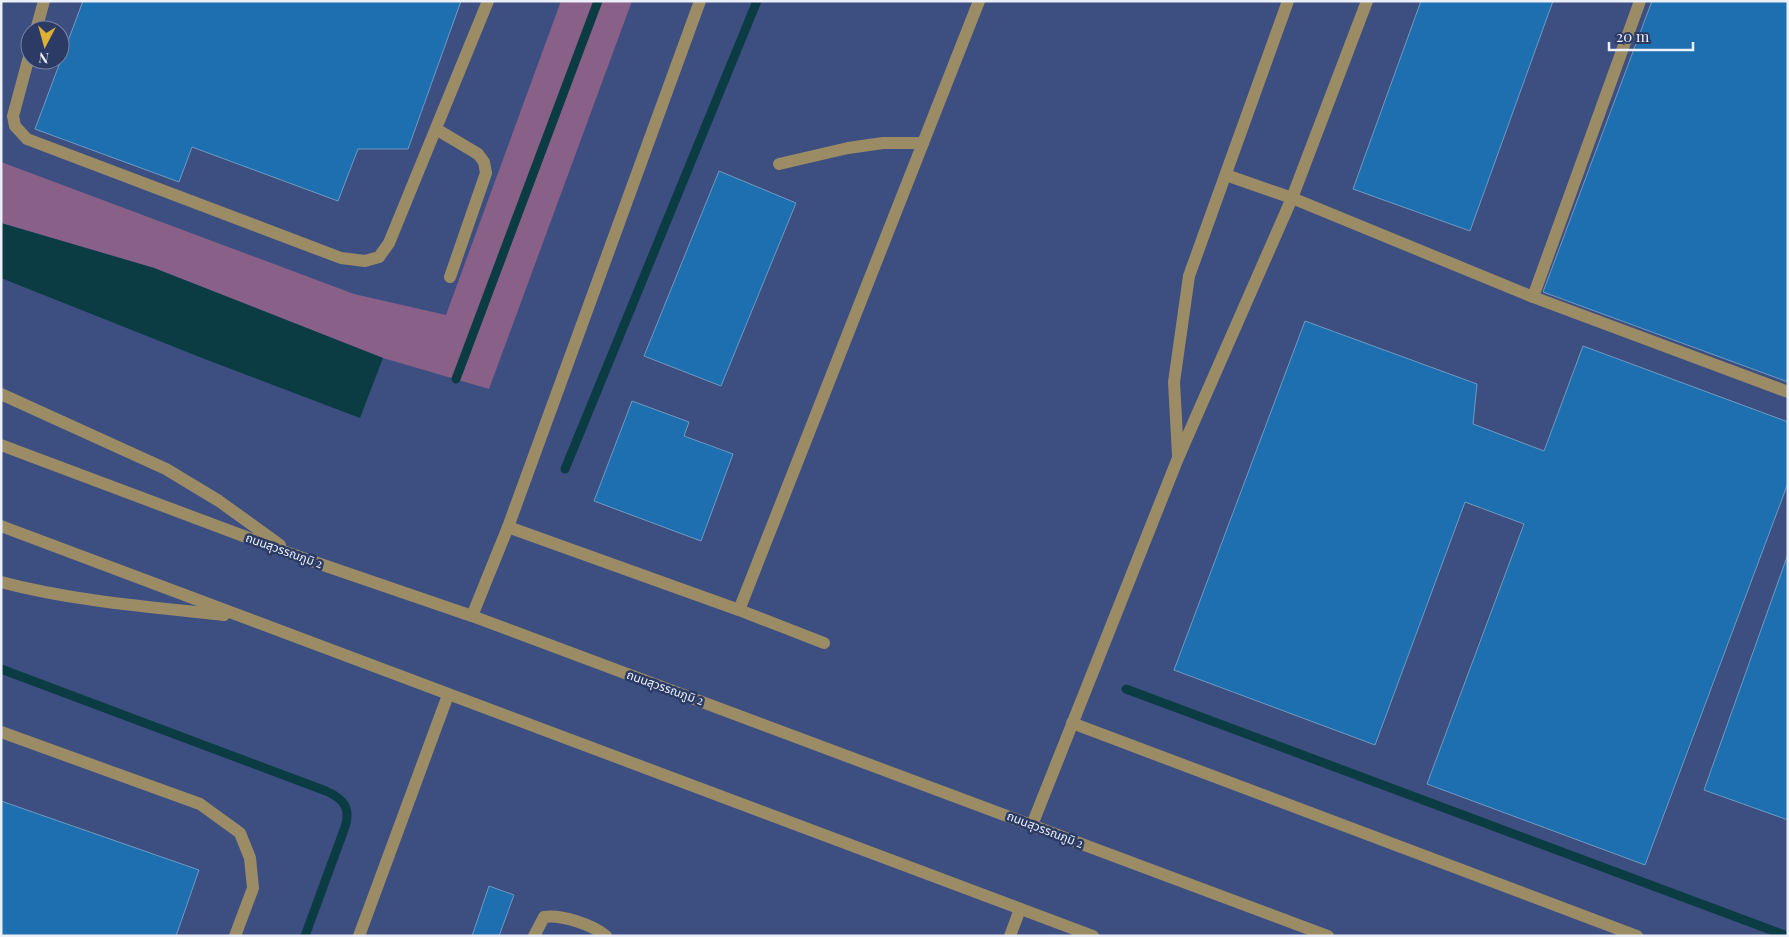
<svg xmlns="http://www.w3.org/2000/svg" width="1789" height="937" viewBox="0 0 1789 937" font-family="'Playfair Display','Noto Sans Thai',serif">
<rect width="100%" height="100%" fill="#354671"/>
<path fill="#3d4f80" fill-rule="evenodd" d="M1,1H1788V936H1ZM30,30H60V60H30Z"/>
<path fill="#896088" d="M561,1H632L489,389L383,358L154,268L1,223V162L354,294L446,315Z"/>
<path fill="#0c3c43" d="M1,223L154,268L383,358L360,418L202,358L1,278Z"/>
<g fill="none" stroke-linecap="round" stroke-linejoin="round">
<g stroke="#0c3c43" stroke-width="9">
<path d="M456,379L598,1"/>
<path d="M565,469L757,1"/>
<path d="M1,669L326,791C344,799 351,808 345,827L305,936"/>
<path d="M1126,689L1787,936"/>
</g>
</g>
<g fill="#1e6faf" stroke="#6f9ac2">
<path d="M83,1H461L408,149H358L338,201L192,147L179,182L35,129Z"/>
<path d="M1421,1H1553L1470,231L1353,189Z"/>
<path d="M1652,1H1788V382L1543,292Z"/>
<path d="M719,171L796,203L721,386L644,356Z"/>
<path d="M1305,321L1477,384L1473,424L1544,451L1583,346L1788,422V483L1645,865L1427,784L1524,524L1465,502L1375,745L1174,670Z"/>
<path d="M632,401L689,422L684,436L733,454L701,541L594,501Z"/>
<path d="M1788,554V820L1704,790Z"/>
<path d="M1,801L199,870L176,936H1Z"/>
<path d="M489,886L514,895L499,936H472Z"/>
</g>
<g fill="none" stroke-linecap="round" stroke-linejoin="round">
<g stroke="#9c8c66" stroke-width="12">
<path d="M36,30L44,1"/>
<path d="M30,53L13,116L15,126L27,139L341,258L365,261L379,257L389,243L488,1"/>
<path d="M436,129L478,154L484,162L486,173L450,277"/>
<path d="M779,164L848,148L883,143H923"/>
<path d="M1226,175L1292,198L1533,297L1788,392"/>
<path d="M1533,297L1640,1"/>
<path d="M1,394L166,469L219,501L280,545"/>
<path d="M1,445L294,555L472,616L1328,936"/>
<path d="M1178,455L1174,382L1189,276L1288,1"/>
<path d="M1,526L1093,936"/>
<path d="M508,527L739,610L824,643"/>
<path d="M1,582C73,601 150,607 224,615"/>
<path d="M739,610L979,1"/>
<path d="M472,616L508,527L700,1"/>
<path d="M1072,723L1637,936"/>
<path d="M1,732L200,804L240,833L250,858L253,888L235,936"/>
<path d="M1032,825L1178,458L1292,198L1367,1"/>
<path d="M359,936L448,695"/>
<path d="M534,936L544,917C561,914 593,925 606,936"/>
<path d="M1010,936L1020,909"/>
</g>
</g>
<g text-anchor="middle" stroke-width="5" stroke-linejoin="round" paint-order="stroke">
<g font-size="12" fill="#ebf0fb" stroke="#2b3b65">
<text transform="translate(284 551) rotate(20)" y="4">ถนนสุวรรณภูมิ 2</text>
<text transform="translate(665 688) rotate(20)" y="4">ถนนสุวรรณภูมิ 2</text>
<text transform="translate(1045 830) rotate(21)" y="4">ถนนสุวรรณภูมิ 2</text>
</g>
</g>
<rect width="1789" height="937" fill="none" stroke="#ebf0fb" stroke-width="5"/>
<g transform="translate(45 45) rotate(186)"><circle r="24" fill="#2b3b65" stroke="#7883a1"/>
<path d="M0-4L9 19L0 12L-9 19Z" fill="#deb133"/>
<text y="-8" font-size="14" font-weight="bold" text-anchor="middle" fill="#ebf0fb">N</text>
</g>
<path d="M1609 42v8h84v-8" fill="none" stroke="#ebf0fb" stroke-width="2.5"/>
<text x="1616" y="42" font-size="15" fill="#ebf0fb" stroke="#2b3b65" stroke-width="4" paint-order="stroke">20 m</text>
</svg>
